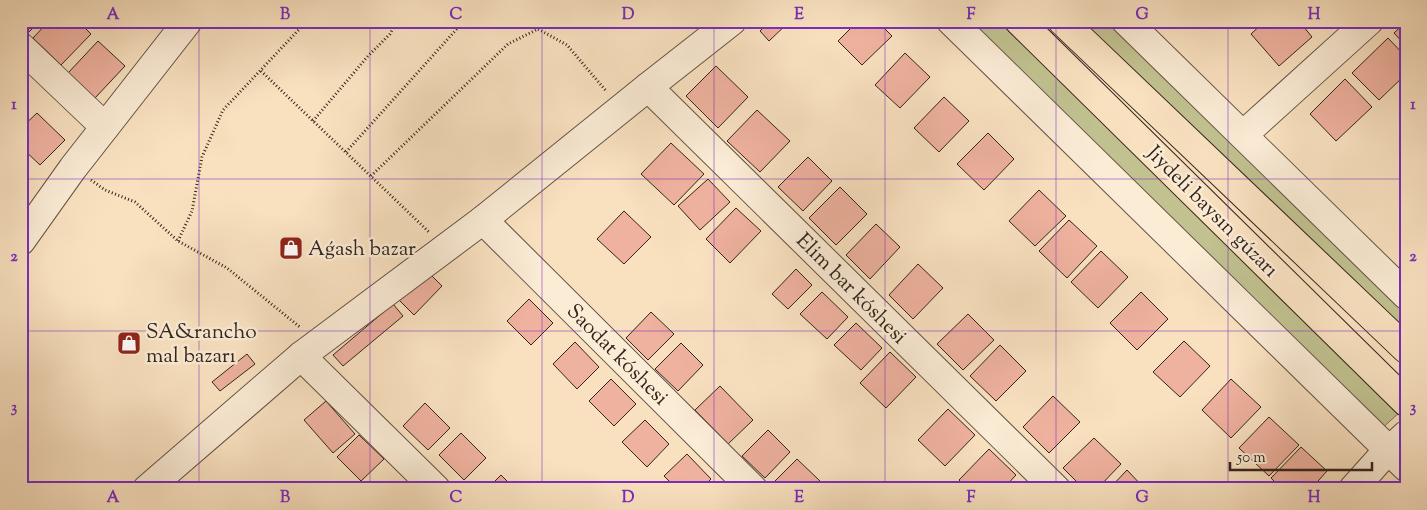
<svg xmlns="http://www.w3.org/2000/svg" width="1427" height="510" viewBox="0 0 1427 510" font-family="'Sorts Mill Goudy',serif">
<rect width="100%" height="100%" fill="#f9e1c0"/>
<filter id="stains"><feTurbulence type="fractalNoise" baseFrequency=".004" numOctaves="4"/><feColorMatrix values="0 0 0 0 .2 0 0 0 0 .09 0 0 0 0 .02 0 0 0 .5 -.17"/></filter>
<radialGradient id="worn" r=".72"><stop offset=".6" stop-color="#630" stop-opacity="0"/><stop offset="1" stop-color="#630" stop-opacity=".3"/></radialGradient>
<g fill="#c1c290" stroke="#7a7356">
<path d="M962,21H998L1400,412L1380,430Z"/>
<path d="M1082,21H1108L1406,312V332Z"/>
</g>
<g fill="#efb29f" stroke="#33241d">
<path d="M21,21H40L28,33L21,26Z"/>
<path d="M49,21H78L91,34L61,65L33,38Z"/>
<path d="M770,21L789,22L769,41L760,31Z"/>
<path d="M858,21H877L892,36L862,65L838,41Z"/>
<path d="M1265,21H1299L1312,37L1279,66L1251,34Z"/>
<path d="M1406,22V46L1394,33Z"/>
<path d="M1388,38L1406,57V74L1379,100L1352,73Z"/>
<path d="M98,41L125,66L95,98L68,73Z"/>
<path d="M905,53L930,77L900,108L875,85Z"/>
<path d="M716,66L748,97L718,128L686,96Z"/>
<path d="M1345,79L1372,107L1336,141L1310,114Z"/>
<path d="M944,97L969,121L939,152L914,128Z"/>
<path d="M757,110L790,141L760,172L727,141Z"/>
<path d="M37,113L65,140L40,165L21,147V128Z"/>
<path d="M988,133L1014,159L984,190L957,164Z"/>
<path d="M671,143L704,174L674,205L641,174Z"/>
<path d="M808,157L832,181L803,211L778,187Z"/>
<path d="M708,179L730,202L700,230L678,206Z"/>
<path d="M840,187L867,214L836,245L809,218Z"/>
<path d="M1039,190L1066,216L1035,246L1009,221Z"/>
<path d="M736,208L761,231L730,263L706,239Z"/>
<path d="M624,211L651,237L624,264L597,239Z"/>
<path d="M1069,220L1097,246L1067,278L1039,251Z"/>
<path d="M876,224L900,247L870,279L846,255Z"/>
<path d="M1101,251L1128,277L1098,308L1071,282Z"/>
<path d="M918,264L943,288L913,319L889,295Z"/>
<path d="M796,269L812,285L788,309L772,294Z"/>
<path d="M428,272L442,286L414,315L399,300Z"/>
<path d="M822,292L848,317L827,339L800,314Z"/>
<path d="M1141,292L1168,319L1137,350L1110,323Z"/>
<path d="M529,299L553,323L531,345L507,321Z"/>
<path d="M393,304L403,316L343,366L333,355Z"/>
<path d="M651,312L674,334L648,360L626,338Z"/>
<path d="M968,314L994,340L963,370L937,344Z"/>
<path d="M856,323L882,348L861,370L834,345Z"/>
<path d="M1184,341L1210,366L1180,397L1153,372Z"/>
<path d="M575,342L599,367L577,389L553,364Z"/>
<path d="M681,343L703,365L678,391L655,369Z"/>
<path d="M1000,345L1026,371L996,401L970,376Z"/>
<path d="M890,352L916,377L886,408L860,383Z"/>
<path d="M247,354L255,364L220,391L212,382Z"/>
<path d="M611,379L636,404L614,426L589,401Z"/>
<path d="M1231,379L1261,407L1231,438L1202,410Z"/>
<path d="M720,386L753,420L728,444L695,410Z"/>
<path d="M1053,396L1080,422L1049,453L1023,427Z"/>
<path d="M326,401L355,434L333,453L304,420Z"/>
<path d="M425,403L450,428L428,450L403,426Z"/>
<path d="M948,409L975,435L945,466L918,440Z"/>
<path d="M1269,417L1299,445L1269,476L1239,448Z"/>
<path d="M645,420L669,444L647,467L622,442Z"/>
<path d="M768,430L790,452L765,478L742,456Z"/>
<path d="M461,433L486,458L464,480L439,455Z"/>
<path d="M359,435L384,459L361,481L337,457Z"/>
<path d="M1094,438L1121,464L1097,489H1084L1063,468Z"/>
<path d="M1301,447L1327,471L1311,489H1282L1271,478Z"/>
<path d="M989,449L1016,475L1003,489H968L959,480Z"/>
<path d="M687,454L711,479L701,489H677L664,476Z"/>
<path d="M797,459L820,481L813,489H776L772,484Z"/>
<path d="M1127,470L1145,489H1109Z"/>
<path d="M501,475L515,489H487Z"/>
</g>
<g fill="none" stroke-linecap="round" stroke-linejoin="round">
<g stroke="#645346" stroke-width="30">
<g id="minor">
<path d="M951,21L1406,467"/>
<path d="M1126,21L1406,295"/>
<path d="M21,47L105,127"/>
<path d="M648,87L1056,489"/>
<path d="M1243,135L1369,21"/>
<path d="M483,220L753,489"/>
<path d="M21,241L73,168L188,21"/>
<path d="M301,356L436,489"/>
<path d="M147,489L301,356L483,220L648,87L732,21"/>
<path d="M1353,489L1379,460L1406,435"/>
</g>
</g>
<g stroke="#33241d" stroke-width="30">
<g id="major">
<path d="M1019,21L1406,402"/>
<path d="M1062,21L1406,349"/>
</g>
</g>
<g stroke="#33241d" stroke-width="3" stroke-dasharray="1 2.5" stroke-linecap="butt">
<path d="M261,71L430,233"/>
<path d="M313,121L368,56L390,34L397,21"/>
<path d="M346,152L464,21"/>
<path d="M371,176L508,44L538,29L567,45L607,92"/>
<path d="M91,180L105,190L135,202L178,241L227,268L301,328"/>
<path d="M178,241L192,211L202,157L223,110L307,21"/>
</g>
<use href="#minor" stroke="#fbecd6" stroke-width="28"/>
<use href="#major" stroke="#f9e1c0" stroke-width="28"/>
</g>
<path fill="none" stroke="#7b2cbf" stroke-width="1" stroke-opacity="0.55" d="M199,21V489M370,21V489M542,21V489M714,21V489M885,21V489M1056,21V489M1228,21V489M21,179H1406M21,331H1406"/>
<defs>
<g id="shop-square" transform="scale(1.25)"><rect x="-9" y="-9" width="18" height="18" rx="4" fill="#8f2418" stroke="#fbecd6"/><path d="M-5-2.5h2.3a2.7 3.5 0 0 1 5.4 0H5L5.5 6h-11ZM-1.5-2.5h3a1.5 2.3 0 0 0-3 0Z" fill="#fff"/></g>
</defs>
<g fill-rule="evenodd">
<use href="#shop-square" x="291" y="248"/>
<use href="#shop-square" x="129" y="343"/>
</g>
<g text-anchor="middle" stroke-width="5" stroke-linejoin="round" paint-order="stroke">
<g font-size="21" fill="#33241d" stroke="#fbecd6">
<text transform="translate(1213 211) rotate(45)" y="7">Jiydeli baysın gúzarı</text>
<text transform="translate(852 288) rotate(45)" y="7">Elim bar kóshesi</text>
<text transform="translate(618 354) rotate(45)" y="7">Saodat kóshesi</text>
</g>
<g font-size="21" fill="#33241d" stroke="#fbecd6" text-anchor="start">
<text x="308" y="255">Aǵash bazar</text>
<text x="146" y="338">SA&amp;rancho<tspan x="146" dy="24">mal bazarı</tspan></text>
</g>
</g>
<rect width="1427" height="510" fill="none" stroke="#f9e1c0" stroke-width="55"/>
<path d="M1230 462v8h142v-8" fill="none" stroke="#33241d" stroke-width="2.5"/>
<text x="1237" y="462" font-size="15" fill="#33241d" stroke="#fbecd6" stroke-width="4" paint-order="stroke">50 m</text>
<rect x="28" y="28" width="1372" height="454" fill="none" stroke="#7b2cbf" stroke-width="2"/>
<g font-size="16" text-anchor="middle" font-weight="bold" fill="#7b2cbf">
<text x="113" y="19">A</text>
<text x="285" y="19">B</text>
<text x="456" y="19">C</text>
<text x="628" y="19">D</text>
<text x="799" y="19">E</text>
<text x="971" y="19">F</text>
<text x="1142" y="19">G</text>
<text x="1314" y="19">H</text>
<text x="14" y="109">1</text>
<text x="1413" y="109">1</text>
<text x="14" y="261">2</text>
<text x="1413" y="261">2</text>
<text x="14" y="412">3</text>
<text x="1413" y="412">3</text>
<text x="113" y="502">A</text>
<text x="285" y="502">B</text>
<text x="456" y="502">C</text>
<text x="628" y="502">D</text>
<text x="799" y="502">E</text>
<text x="971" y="502">F</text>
<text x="1142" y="502">G</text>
<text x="1314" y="502">H</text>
</g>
<rect width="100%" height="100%" filter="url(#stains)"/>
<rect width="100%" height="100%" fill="url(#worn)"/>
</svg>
